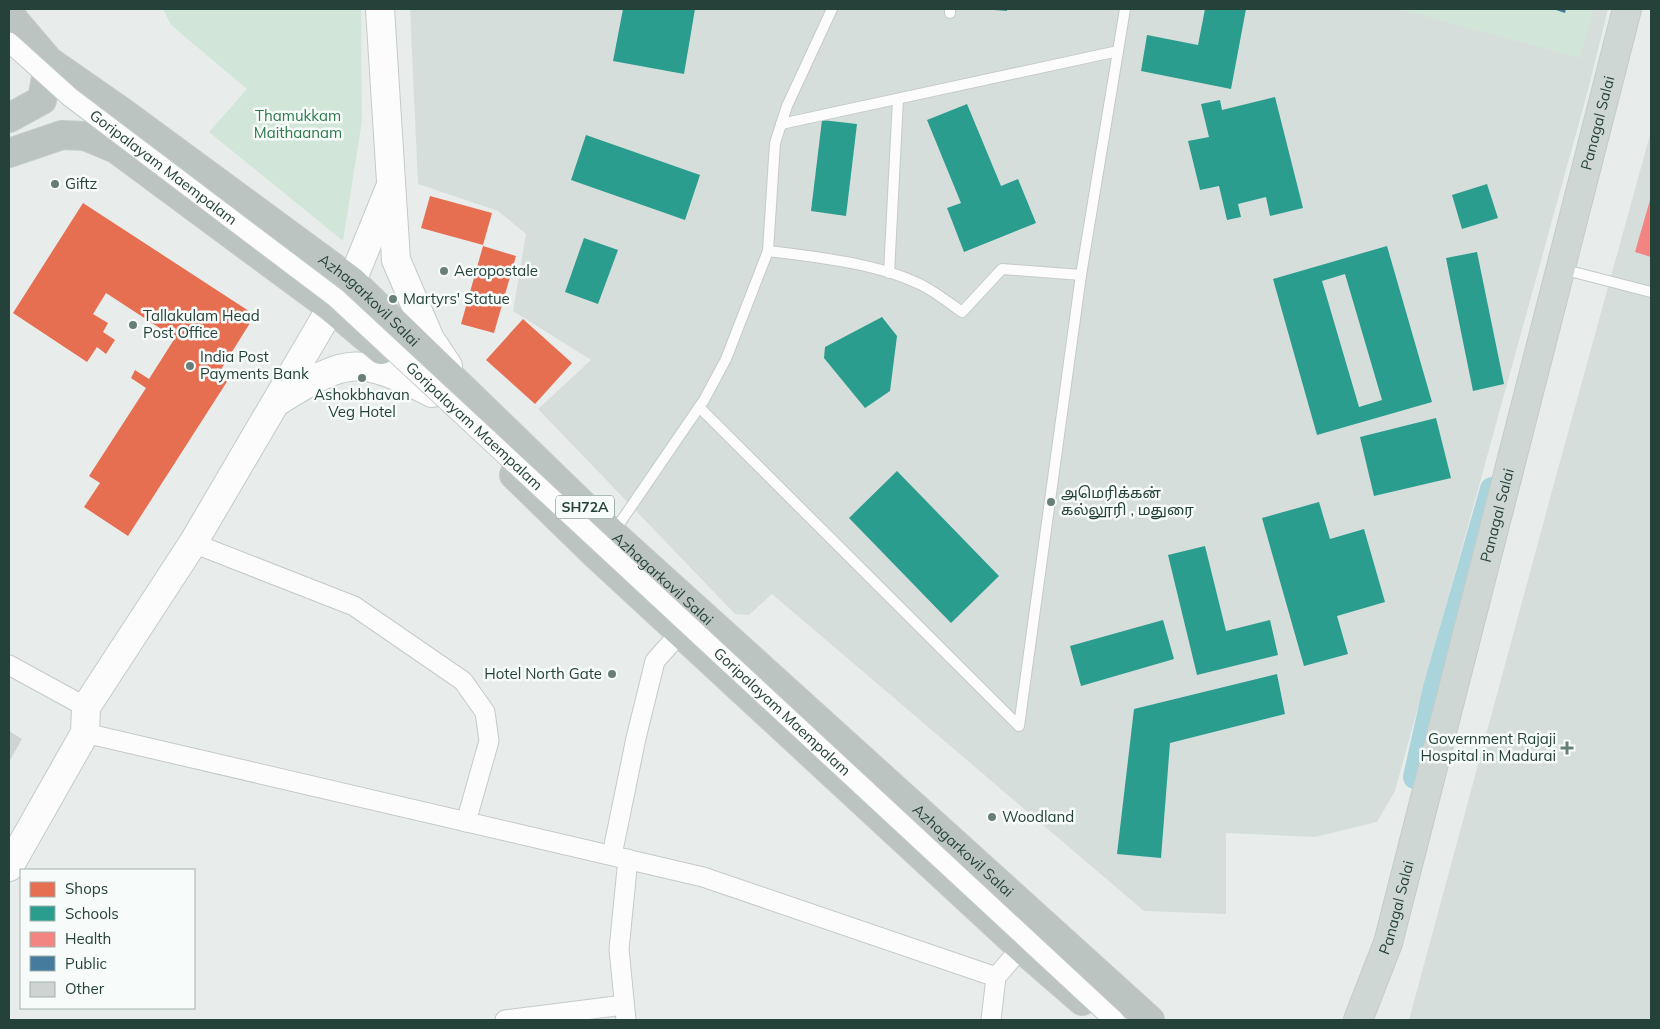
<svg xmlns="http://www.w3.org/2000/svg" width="1660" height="1029" viewBox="0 0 1660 1029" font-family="Mulish,'Noto Sans Tamil',sans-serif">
<rect width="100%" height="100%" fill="#e8edeb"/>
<g fill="#d6dedb">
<path d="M410,9H1608L1588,90L1395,791L1377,822L1315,837L1226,833V914L1144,911L772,594L749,615L735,614L538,409L591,360L513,311L526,234L498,211L418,184Z"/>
<path d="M1651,131V1020H1409L1556,476Z"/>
</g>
<g fill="#d1e6d8">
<path d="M163,9H361L362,121L343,241L209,132L247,89L171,25Z"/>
<path d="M1399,9H1593L1580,58Z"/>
</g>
<g fill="#e76f51">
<path d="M430,196L492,213L483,245L421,228Z"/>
<path d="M83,203L255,315L220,371L230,377L128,536L84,507L100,483L89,476L146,388L131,378L135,370L149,379L175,338L106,293L93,314L108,323L103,332L115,340L106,354L97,347L87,362L13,313Z"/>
<path d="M483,246L516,256L494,333L461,324Z"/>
<path d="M523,319L572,363L535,404L486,360Z"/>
</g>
<g fill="#2a9d8f" fill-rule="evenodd">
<path d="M623,9H695L684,74L613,61Z"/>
<path d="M994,9H1007V11L994,10Z"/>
<path d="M1205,9H1246L1231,89L1141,71L1147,35L1198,45Z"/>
<path d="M1275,97L1303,208L1270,216L1266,197L1238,204L1241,217L1227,220L1219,186L1200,190L1188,141L1209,137L1201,104L1220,100L1222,110Z"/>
<path d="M967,104L1001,186L1018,179L1036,223L964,252L947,208L961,203L927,120Z"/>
<path d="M822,120L857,124L846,216L811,211Z"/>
<path d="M586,135L700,175L685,220L571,180Z"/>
<path d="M1487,184L1498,218L1462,229L1452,195Z"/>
<path d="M584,238L618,250L598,304L565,292Z"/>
<path d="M1387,246L1432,402L1317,435L1273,279ZM1345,274L1382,400L1359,407L1322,281Z"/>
<path d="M1477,252L1504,384L1473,391L1446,258Z"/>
<path d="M882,317L897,336L890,391L865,408L824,358L825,347Z"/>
<path d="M1436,418L1451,478L1374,496L1360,437Z"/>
<path d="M897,471L999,576L951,623L849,518Z"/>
<path d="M1319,502L1330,539L1364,529L1385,602L1337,616L1348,654L1304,666L1262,518Z"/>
<path d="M1205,546L1226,631L1270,620L1278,655L1197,675L1168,555Z"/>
<path d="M1163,620L1174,659L1081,686L1070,646Z"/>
<path d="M1277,674L1285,714L1170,743L1161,858L1117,854L1134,709Z"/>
</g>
<path fill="#f28482" d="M1650,200L1651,201V257L1635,252Z"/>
<path fill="#457b9d" d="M1553,9H1566L1565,13Z"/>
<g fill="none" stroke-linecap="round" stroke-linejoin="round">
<path stroke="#a9d4db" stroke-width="24" d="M1415,777L1435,688L1492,489"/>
</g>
<path fill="#cfd4d2" d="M9,731L22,739L9,762Z"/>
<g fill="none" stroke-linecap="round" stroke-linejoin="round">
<g stroke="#c5cac8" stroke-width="12">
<g id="lane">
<path d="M950,13V9"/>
<path d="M781,124L1118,51"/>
<path d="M768,251C817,257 884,264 927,288C939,295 951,304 962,312L1002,269L1081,275"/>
<path d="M1562,269L1651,292"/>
<path d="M889,273L898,99"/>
<path d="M699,407L1019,726L1081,275L1125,9"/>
<path d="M613,533L704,400L726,359L768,251L775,143L787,106L832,9"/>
</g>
</g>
<g stroke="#c5cac8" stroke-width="21">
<g id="street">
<path d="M193,543L354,606L463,681L485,712L489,741L466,822"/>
<path d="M9,665L86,707"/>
<path d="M85,733L703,877L996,977"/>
<path d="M612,855L636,738L655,661L680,633"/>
<path d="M505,1020L624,1005"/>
<path d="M626,1020L619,949L628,859"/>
<path d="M991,1020L996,977L1021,948"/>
</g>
</g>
<g stroke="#c3cbc8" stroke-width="30">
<g id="secondary">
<path d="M380,9L396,260L430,339L448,366"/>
<path d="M352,281L389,190"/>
<path d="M280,400C349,356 360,357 432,393"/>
<path d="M9,867L85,733L86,707L193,543L331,308"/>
</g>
</g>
<g stroke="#c3ccc9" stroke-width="30">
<g id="primary">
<path id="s1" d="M1358,1020L1388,943L1627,9"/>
</g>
</g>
<g stroke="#c3ccc9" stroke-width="30">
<g id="highway">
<path id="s2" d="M9,11L15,21L49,61L121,111L352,281L612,533L1150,1020"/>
<path d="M9,118L42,100L49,61"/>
<path d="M9,153L62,135L85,136L116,149L331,308L381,350"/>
<path d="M514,475L594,553L1021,948L1082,1001"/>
</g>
</g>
<use href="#lane" stroke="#fcfcfc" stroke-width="10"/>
<use href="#street" stroke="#fcfcfc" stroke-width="19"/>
<use href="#secondary" stroke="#fcfcfc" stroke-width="28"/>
<use href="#primary" stroke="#cfd7d5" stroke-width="28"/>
<use href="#highway" stroke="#bcc4c2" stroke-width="28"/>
<g stroke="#c5cac8" stroke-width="21" stroke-linecap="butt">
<g id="street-bridge">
<path id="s3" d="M9,42L70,97L336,298L1114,1020"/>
</g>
</g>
<use href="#street-bridge" stroke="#fcfcfc" stroke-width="19"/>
</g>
<g fill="#697e78" stroke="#f7fbf9" stroke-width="2">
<circle cx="55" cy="184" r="5"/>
<circle cx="444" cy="271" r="5"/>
<circle cx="393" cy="299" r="5"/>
<circle cx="133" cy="325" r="5"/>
<circle cx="190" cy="366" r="5"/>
<circle cx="362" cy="378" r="5"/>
<circle cx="1051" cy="502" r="5"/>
<circle cx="612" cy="674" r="5"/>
<path d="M1564.5 740.5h5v5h5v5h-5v5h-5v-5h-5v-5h5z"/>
<circle cx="992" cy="817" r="5"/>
</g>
<g text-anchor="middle" stroke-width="5" stroke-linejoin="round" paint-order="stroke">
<rect fill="#f7fbf9" stroke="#637a73" stroke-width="1" x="556" y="495.5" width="58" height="23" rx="4"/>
<g font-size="14" font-weight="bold" fill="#24423a">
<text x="585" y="512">SH72A</text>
</g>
<g font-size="15" fill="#2d7a4b" stroke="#f7fbf9">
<text x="298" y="121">Thamukkam<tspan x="298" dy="17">Maithaanam</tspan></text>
</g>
<g font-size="15" fill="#24423a" stroke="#f7fbf9">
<text dy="5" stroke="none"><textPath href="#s1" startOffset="929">Panagal Salai</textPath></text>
<text dy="5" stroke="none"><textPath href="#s3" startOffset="199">Goripalayam Maempalam</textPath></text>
<text dy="5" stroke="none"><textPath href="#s2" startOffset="464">Azhagarkovil Salai</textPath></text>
<text dy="5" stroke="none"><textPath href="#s3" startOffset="604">Goripalayam Maempalam</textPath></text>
<text dy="5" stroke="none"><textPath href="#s1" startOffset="524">Panagal Salai</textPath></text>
<text dy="5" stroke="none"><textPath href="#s2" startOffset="869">Azhagarkovil Salai</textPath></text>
<text dy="5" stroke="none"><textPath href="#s3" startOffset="1024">Goripalayam Maempalam</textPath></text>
<text dy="5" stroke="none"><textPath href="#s2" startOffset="1274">Azhagarkovil Salai</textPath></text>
<text dy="5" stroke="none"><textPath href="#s1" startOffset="119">Panagal Salai</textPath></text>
</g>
<g font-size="15" fill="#24423a" stroke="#f7fbf9" text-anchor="start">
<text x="65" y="189">Giftz</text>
<text x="454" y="276">Aeropostale</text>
<text x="403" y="304">Martyrs' Statue</text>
<text x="143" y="321">Tallakulam Head<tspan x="143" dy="17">Post Office</tspan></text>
<text x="200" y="362">India Post<tspan x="200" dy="17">Payments Bank</tspan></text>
<text x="362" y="400" text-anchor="middle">Ashokbhavan<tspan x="362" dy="17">Veg Hotel</tspan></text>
<text x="1061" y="498">அமெரிக்கன்<tspan x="1061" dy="17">கல்லூரி , மதுரை</tspan></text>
<text x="602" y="679" text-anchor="end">Hotel North Gate</text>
<text x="1556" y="744" text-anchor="end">Government Rajaji<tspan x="1556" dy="17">Hospital in Madurai</tspan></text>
<text x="1002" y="822">Woodland</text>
</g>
</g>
<rect width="1660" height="1029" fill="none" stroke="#24423a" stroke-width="20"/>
<rect x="20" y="869" width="175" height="140" fill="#f7fbf9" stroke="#a3b1ad"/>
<rect x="30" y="882" width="25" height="15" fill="#e76f51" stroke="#a3b1ad"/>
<text x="65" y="894" font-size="15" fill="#24423a">Shops</text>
<rect x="30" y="906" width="25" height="15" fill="#2a9d8f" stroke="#a3b1ad"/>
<text x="65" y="919" font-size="15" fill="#24423a">Schools</text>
<rect x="30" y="932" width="25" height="15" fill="#f28482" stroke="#a3b1ad"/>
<text x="65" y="944" font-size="15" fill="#24423a">Health</text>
<rect x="30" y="956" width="25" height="15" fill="#457b9d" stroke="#a3b1ad"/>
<text x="65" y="969" font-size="15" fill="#24423a">Public</text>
<rect x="30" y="982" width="25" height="15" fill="#cfd4d2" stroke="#a3b1ad"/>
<text x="65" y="994" font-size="15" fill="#24423a">Other</text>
</svg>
